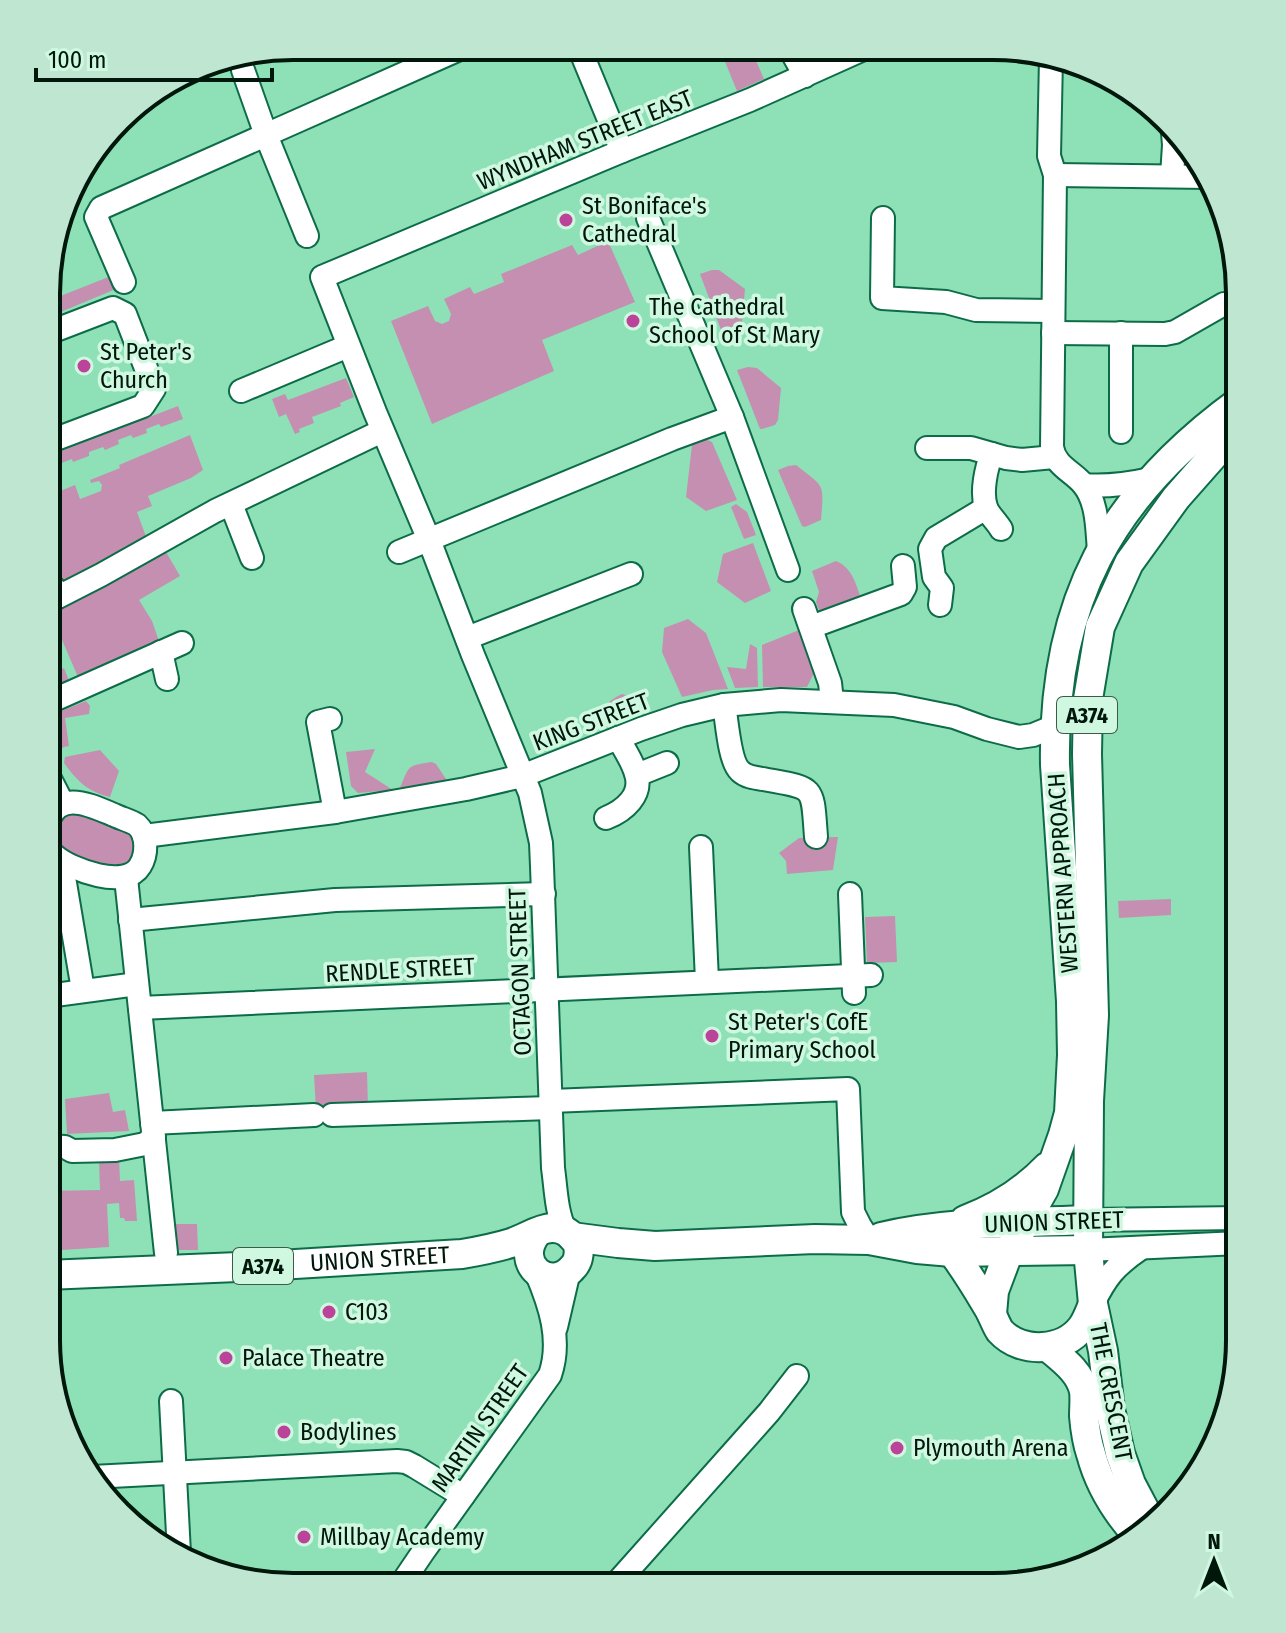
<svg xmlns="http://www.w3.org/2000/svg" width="1286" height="1633" viewBox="0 0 1286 1633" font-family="'Fira Sans Condensed',sans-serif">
<rect width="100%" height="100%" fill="#8ee1b6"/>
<g fill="#c58fb2">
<path d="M719,47H750L764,79L737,91Z"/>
<path d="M608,241L635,302L542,340L554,371L432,424L391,321L428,306L435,321L442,324L449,321L451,314L444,299L470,287L474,294L504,282L501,274L572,245L578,255Z"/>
<path d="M712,270H719L745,289L742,322C735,328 730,330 721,330L700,274Z"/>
<path d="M111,276L116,289L51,316L48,301Z"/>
<path d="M748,367L757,368L781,388L778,420L775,425L762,429H760L737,370Z"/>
<path d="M346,378L354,397L340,403L341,406L312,417L314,423L299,429L300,432L295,434L286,414L279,417L272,399L285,394L288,400Z"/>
<path d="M178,406L183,419L161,427L159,424L146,429L147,433L133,438L131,435L118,440L119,444L105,450L103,447L89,452V456L73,462L72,459L56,465V468L48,471V456Z"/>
<path d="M190,435L203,470L191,478L148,496L152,506L137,512L148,542L61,590L55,574L48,577V520L51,518L48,503L60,499L58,492L75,485L80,499L101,491L102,485L99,481L91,483L90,480L120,468L119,465Z"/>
<path d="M705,439L712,442L737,500L706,511L686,497L692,445Z"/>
<path d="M796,465C825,488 824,482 821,520L805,527L802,526L778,470L788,466Z"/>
<path d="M736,504L747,512L756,535L744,539L731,507Z"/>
<path d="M753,543L771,591L745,603L717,582L723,554Z"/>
<path d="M162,545L180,576L139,600L152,621L159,641L78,677L56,626L59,623L55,605Z"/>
<path d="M836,561C853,568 856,585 862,601L832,612L819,610L816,602L819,592L812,571Z"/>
<path d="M688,619L706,633L728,689L713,690L682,697L662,652L664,628Z"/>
<path d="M804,628L817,667L807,687H763L762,645Z"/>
<path d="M750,644L757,648L758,687L735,688L727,667L746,669Z"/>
<path d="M64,668L69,681L47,689V676Z"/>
<path d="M622,694C633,697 641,700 648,709L604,728C602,709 605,702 622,694Z"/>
<path d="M86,701L90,706L89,714L65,718L69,746L64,747L58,751L47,734V717Z"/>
<path d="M375,749L365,772L393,790L358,793L351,786L346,752Z"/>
<path d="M100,750L119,771L110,797C88,792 77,781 64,763L65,757Z"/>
<path d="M432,762L436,764L448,782L400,788C410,764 407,766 432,762Z"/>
<path d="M76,813L88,816L129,831L133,836L138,854L122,872L73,859L56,843C54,825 59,819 76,813Z"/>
<path d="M838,837L833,870L787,874L786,861L779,853L799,838Z"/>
<path d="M1171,899V915L1119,918L1118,901Z"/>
<path d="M895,916L897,962L867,963L865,917Z"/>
<path d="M367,1072L368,1108L316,1110L314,1075Z"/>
<path d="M109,1093L113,1112L125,1110L129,1131L67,1134L65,1099Z"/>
<path d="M119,1158L120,1181L134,1180L137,1221H125L124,1218H120L119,1203L107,1204L109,1247L46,1251V1191L100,1190L99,1160Z"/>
<path d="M174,1224H197L198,1250H175Z"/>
</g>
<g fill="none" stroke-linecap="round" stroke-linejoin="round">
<g stroke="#0d6c48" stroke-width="26">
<g id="minor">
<path d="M579,47L622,151"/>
<path d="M789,47L805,76"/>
<path d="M1051,58L1049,156L1055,175L1052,447C1055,466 1072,471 1083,484C1098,502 1097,530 1099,551"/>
<path d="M243,70L266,135L307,236"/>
<path d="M1055,175L1209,177"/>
<path d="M1172,176L1174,145L1173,133"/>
<path d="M648,218L732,417L788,570"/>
<path d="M883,218L882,298L946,302L976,310L1052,311"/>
<path d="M124,282L96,217L101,208L464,47"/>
<path d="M1053,333L1165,334L1175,332L1224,304H1240"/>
<path d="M241,391L348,346"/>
<path d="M1121,432V333"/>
<path d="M48,442L143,406L154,389L125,314L113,308L48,333"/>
<path d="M927,448H971L1006,458L1022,460L1054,457"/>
<path d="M992,454C986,468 981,492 986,507C988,514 997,522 1001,529"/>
<path d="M1084,485C1107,487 1128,484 1151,479"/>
<path d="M231,504L252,558"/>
<path d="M399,552L672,439L732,417"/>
<path d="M54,588L58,597L101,575L215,511L382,431"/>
<path d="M940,605L942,588L934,577L930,549L936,538L986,508"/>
<path d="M804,609L830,683L832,701"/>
<path d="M811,627L901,594L905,587L903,566"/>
<path d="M467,638L631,574"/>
<path d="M161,652L167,679"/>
<path d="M47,703L182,643"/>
<path d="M724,705C727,720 729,761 740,771C746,777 756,778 763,779C816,789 812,784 816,837"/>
<path d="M330,719L318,722L335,812"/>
<path d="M47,773L63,804"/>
<path d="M637,775L667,763"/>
<path d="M606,818C624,811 643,795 636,774C633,762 624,749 618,738"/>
<path d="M144,836L335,812L466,789L522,776L641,729L682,715L724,705L781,700L894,705L954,717L987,729L1019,737L1033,735L1055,726"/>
<path d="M47,846C48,848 53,855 55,856C71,870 126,890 140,866C147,855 148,835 137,825C131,821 120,818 114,815C90,805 57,788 47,826"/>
<path d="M701,847L707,981"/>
<path d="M126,878L166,1253"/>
<path d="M65,883L83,990"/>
<path d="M850,894L854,993"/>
<path d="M130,920L335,900L544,894"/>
<path d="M55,995L137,984"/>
<path d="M140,1008L871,975"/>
<path d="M551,1101L848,1089L853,1212L860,1226L869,1240"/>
<path d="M332,1115L551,1108"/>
<path d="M152,1123L314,1115"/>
<path d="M46,1146L65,1147L72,1151L115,1150L145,1144L154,1137"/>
<path d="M1087,1220L1240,1218"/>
<path d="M565,1230C556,1211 556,1189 553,1168L542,866L541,843L530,793L473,655L429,540L375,412L322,277L622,151L750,100L866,48"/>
<path d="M1088,1250L1239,1243"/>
<path d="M1093,1304C1106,1277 1115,1266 1140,1249"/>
<path d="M556,1327L569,1271"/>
<path d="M171,1401L179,1553"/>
<path d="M92,1477L397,1461L406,1462L414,1466L463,1496"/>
<path d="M400,1586L423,1552L550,1375C562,1340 550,1305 536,1272"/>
<path d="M614,1586L769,1412L797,1376"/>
</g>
</g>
<g stroke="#0d6c48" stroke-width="32">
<g id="major">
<path d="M965,1220C997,1208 1024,1191 1047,1167"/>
<path d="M572,1237L618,1243L655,1246L815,1239L869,1240L917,1249L952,1252L1088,1250"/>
<path d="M881,1237C946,1221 1021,1223 1087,1220"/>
<path d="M952,1252C966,1270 977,1289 989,1309C993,1316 996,1325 1000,1331C1022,1355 1064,1351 1082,1327C1087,1320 1090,1311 1093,1304"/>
<path id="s1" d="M46,1275L262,1266L462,1254C479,1251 495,1248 511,1243C524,1239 538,1229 551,1228C562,1227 572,1234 577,1243C580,1250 579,1260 574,1266C551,1295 512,1264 537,1233"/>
<path d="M992,1314L994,1291L1009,1251L1044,1189L1063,1135L1069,1113L1072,1055L1071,1001L1055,765C1052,603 1109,496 1240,401"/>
<path d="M1049,1348C1063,1360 1080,1372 1084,1391C1085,1399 1084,1408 1084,1416C1085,1428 1087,1442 1091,1454C1099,1484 1116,1512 1137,1535"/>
<path d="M1151,1522L1131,1484L1120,1453L1110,1409L1103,1351L1093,1304L1088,1250L1089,1101L1094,1015L1087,754L1088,699L1100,627L1129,563L1176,498L1221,447L1240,434"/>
</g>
</g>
<use href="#minor" stroke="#fff" stroke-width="22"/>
<use href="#major" stroke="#fff" stroke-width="28"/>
</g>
<g fill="#bb4399" stroke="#d0f8e1" stroke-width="3">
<circle cx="566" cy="220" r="8"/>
<circle cx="633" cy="321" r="8"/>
<circle cx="84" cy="366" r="8"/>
<circle cx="712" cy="1036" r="8"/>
<circle cx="329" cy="1312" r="8"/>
<circle cx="226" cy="1358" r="8"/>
<circle cx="284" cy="1432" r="8"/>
<circle cx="897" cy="1448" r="8"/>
<circle cx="304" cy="1537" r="8"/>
</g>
<g text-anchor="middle" stroke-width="7" stroke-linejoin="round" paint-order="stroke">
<g fill="#d0f8e1" stroke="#3e5a4c" stroke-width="2">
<rect x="1057" y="697" width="60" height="36" rx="6"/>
<rect x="233" y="1248" width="60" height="36" rx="6"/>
</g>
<g font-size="22" font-weight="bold" fill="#00170c">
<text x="1087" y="723">A374</text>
<text x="263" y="1274">A374</text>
</g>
<g font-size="24" fill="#00170c" stroke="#d0f8e1">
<text transform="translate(585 140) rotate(-22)" y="8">WYNDHAM STREET EAST</text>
<text transform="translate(591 722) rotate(-21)" y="8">KING STREET</text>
<text transform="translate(1063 873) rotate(-94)" y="8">WESTERN APPROACH</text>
<text transform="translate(400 970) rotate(-3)" y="8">RENDLE STREET</text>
<text transform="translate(520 972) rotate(-92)" y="8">OCTAGON STREET</text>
<text transform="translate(1054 1222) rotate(-2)" y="8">UNION STREET</text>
<text dy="8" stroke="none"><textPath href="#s1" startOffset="334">UNION STREET</textPath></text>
<text transform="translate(1111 1392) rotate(79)" y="8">THE CRESCENT</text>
<text transform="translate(480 1428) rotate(-55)" y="8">MARTIN STREET</text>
</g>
<g font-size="24" fill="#00170c" stroke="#d0f8e1" text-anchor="start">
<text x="582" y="214">St Boniface's<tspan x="582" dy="28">Cathedral</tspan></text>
<text x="649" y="315">The Cathedral<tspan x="649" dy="28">School of St Mary</tspan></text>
<text x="100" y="360">St Peter's<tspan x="100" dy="28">Church</tspan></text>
<text x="728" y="1030">St Peter's CofE<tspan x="728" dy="28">Primary School</tspan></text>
<text x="345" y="1320">C103</text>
<text x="242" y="1366">Palace Theatre</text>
<text x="300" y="1440">Bodylines</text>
<text x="913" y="1456">Plymouth Arena</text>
<text x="320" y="1545">Millbay Academy</text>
</g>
</g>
<path d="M0 0H1286V1633H0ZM293 60H993A233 233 0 0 1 1226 293V1340A233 233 0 0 1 993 1573H293A233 233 0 0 1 60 1340V293A233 233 0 0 1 293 60Z" fill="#bfe6d0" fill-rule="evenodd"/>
<path fill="none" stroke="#00170c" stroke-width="4" d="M293 60H993A233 233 0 0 1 1226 293V1340A233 233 0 0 1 993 1573H293A233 233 0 0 1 60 1340V293A233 233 0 0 1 293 60Z"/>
<g transform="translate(1214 1561)" stroke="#d0f8e1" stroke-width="6" paint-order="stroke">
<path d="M0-6L14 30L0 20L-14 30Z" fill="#00170c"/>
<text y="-12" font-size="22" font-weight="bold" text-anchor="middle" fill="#00170c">N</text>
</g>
<path d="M36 68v12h236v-12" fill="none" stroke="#00170c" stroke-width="4"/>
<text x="48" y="68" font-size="24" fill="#00170c" stroke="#d0f8e1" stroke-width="6" paint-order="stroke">100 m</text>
</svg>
